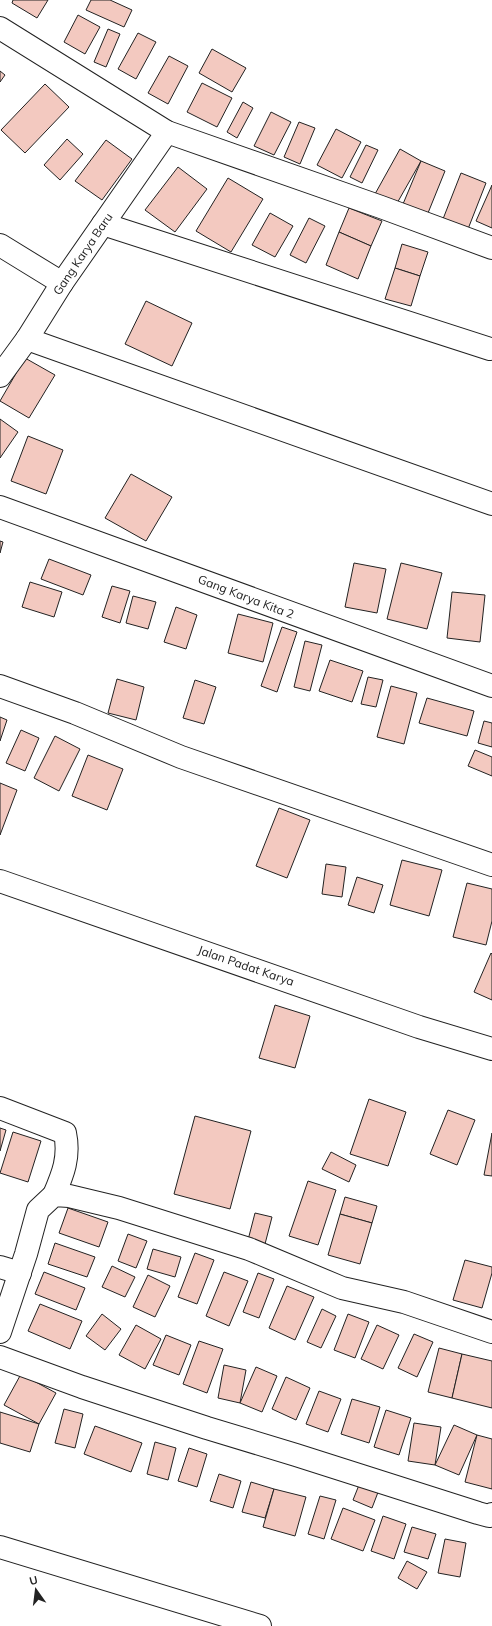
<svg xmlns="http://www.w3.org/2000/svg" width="492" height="1626" viewBox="0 0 492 1626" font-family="Mulish,sans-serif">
<rect width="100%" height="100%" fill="#fff"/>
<g fill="#f3c9c0" stroke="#222">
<path d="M13,0H48L37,18L12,3Z"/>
<path d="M91,0H110L132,10L124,27L86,10Z"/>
<path d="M78,15L100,27L85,54L64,42Z"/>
<path d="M108,29L120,34L106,67L94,62Z"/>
<path d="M138,33L156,42L136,79L118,69Z"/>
<path d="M212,49L246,68L232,92L199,73Z"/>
<path d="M169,56L188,66L168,104L148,93Z"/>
<path d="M0,71L5,75L0,82Z"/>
<path d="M202,83L232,98L217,127L187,112Z"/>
<path d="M45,84L69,107L25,153L1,130Z"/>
<path d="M243,102L253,108L237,138L227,132Z"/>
<path d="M271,112L291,122L274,155L254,146Z"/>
<path d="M299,122L315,128L300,164L284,157Z"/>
<path d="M336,129L361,142L342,178L317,165Z"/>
<path d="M67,139L83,154L60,180L44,165Z"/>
<path d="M106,140L132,159L102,200L75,181Z"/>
<path d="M366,145L378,150L362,183L350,177Z"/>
<path d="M400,149L421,161L396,205L375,194Z"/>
<path d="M421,161L445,171L428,213L403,204Z"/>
<path d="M178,167L207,189L175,232L145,210Z"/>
<path d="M461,173L486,183L468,229L443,219Z"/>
<path d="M228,178L263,199L231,252L196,231Z"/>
<path d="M492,185V228L476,221Z"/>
<path d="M349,208L382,221L371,246L339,232Z"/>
<path d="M270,213L293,226L275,257L252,245Z"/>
<path d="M309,218L325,226L306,263L290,255Z"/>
<path d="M339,232L371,246L358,279L326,265Z"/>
<path d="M402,244L428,252L420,276L395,268Z"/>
<path d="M395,268L420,276L411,306L385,299Z"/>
<path d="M146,301L192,323L172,366L125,344Z"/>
<path d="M25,358L55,375L29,418L0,401Z"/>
<path d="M0,419L18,432L0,458Z"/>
<path d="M28,436L63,450L46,494L11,481Z"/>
<path d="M131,474L172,497L146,541L105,518Z"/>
<path d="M0,541L3,542L0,553Z"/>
<path d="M49,559L91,575L83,595L41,579Z"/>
<path d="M354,563L386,569L377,613L345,607Z"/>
<path d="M401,563L442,573L427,629L387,619Z"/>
<path d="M30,582L62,592L54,617L22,607Z"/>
<path d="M112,586L130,591L120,623L102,617Z"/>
<path d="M452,592L485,595L480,642L447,638Z"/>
<path d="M133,596L156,602L148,629L126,623Z"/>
<path d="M176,607L197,615L186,649L164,642Z"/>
<path d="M238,614L273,623L263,662L228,653Z"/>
<path d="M282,627L297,632L277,692L261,686Z"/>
<path d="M305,641L322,645L310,691L294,687Z"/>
<path d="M330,660L363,671L352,702L319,691Z"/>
<path d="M368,677L383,680L376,707L361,704Z"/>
<path d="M117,679L144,687L136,720L108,713Z"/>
<path d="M195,680L216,687L204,724L183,718Z"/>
<path d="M391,686L417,693L404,744L377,737Z"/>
<path d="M427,698L474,711L467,736L419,723Z"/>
<path d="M0,717L7,720L0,741Z"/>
<path d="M484,721L492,723V747L478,743Z"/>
<path d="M21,730L39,738L25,771L6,763Z"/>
<path d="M55,736L80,749L59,791L34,778Z"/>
<path d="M475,750L492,757V776L468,766Z"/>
<path d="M88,755L123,769L107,810L72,796Z"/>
<path d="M0,783L17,790L0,835Z"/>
<path d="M279,808L310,820L287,878L256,866Z"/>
<path d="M402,860L442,870L429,916L390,905Z"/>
<path d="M326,864L346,867L342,897L322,894Z"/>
<path d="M357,877L383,885L374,913L348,905Z"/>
<path d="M467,883L492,889V921L486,945L453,937Z"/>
<path d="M491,953L492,954V1000L474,992Z"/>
<path d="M275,1005L310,1016L295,1068L259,1058Z"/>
<path d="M369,1099L406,1112L388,1166L350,1154Z"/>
<path d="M448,1110L475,1120L457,1165L430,1154Z"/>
<path d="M195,1116L251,1131L230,1209L174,1194Z"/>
<path d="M0,1128L6,1130L0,1151Z"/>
<path d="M13,1132L41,1141L28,1182L0,1173Z"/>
<path d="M492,1133V1176L484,1175Z"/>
<path d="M331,1152L356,1165L349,1182L322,1169Z"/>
<path d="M308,1181L336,1190L318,1245L289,1236Z"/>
<path d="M345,1197L377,1206L372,1223L340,1214Z"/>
<path d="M68,1208L108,1222L99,1247L59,1233Z"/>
<path d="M255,1213L272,1217L265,1244L248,1240Z"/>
<path d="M340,1214L372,1223L360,1264L328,1255Z"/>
<path d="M128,1234L147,1241L136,1268L118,1261Z"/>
<path d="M55,1243L95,1257L87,1277L48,1264Z"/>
<path d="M153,1249L181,1257L175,1277L147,1269Z"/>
<path d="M195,1253L214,1260L197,1304L178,1297Z"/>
<path d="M465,1260L492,1267V1273L482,1308L453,1300Z"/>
<path d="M112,1266L135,1277L125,1297L102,1287Z"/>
<path d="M44,1272L85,1288L76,1310L35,1294Z"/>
<path d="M224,1272L248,1281L229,1326L206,1316Z"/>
<path d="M258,1273L274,1279L259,1318L243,1312Z"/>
<path d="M148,1275L170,1286L155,1317L133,1307Z"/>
<path d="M287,1286L314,1297L295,1340L269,1328Z"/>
<path d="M40,1304L82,1321L70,1349L28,1331Z"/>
<path d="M322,1309L336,1316L321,1348L307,1342Z"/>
<path d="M102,1314L121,1329L105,1350L86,1336Z"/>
<path d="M348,1314L369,1322L355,1358L334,1350Z"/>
<path d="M136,1325L161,1339L145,1369L119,1355Z"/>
<path d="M377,1325L399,1335L383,1369L361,1359Z"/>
<path d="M414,1334L433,1342L417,1377L398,1368Z"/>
<path d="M166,1335L191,1345L179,1375L153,1365Z"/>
<path d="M199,1341L223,1349L207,1393L183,1384Z"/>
<path d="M439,1348L462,1354L452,1398L428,1392Z"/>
<path d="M462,1354L492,1361V1408L452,1398Z"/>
<path d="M224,1365L246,1370L240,1403L218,1398Z"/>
<path d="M256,1367L277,1376L262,1412L240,1403Z"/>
<path d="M21,1374L56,1393L39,1424L4,1405Z"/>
<path d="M286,1377L310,1388L296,1420L272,1409Z"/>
<path d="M319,1391L341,1399L328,1432L306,1424Z"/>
<path d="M352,1399L380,1407L369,1443L341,1434Z"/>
<path d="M64,1409L83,1414L75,1448L55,1443Z"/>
<path d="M386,1410L411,1418L399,1455L374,1447Z"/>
<path d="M0,1412L39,1424L30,1452L0,1443Z"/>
<path d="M414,1423L441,1427L435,1465L408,1461Z"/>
<path d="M454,1425L477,1435L459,1475L435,1465Z"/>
<path d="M95,1426L142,1443L131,1472L84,1454Z"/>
<path d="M477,1435L492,1439V1489L465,1482Z"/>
<path d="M155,1442L176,1448L168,1480L147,1474Z"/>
<path d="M189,1448L207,1454L197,1487L178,1481Z"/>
<path d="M219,1474L241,1481L233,1508L210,1501Z"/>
<path d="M361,1480L380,1487L372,1508L353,1500Z"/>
<path d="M251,1482L274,1489L265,1518L242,1512Z"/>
<path d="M274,1489L306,1497L295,1536L263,1527Z"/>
<path d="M320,1496L336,1500L324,1539L308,1534Z"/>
<path d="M343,1508L375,1520L363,1551L331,1539Z"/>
<path d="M383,1516L406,1524L394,1559L371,1551Z"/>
<path d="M412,1527L436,1534L428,1559L404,1552Z"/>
<path d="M445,1539L466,1543L460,1577L438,1573Z"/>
<path d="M407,1561L427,1572L417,1589L398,1578Z"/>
</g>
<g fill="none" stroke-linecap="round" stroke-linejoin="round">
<g stroke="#222" stroke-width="24">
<g id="street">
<path d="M0,28L167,132L381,207L492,248"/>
<path d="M103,224L490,349"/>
<path d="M0,245L62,283"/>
<path d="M27,339L492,504"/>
<path d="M0,376L27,339L62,283L167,132"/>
<path d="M0,507L492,686"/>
<path d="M0,686L75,713L181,757L492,865"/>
<path d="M0,1108L65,1133C70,1157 63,1174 54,1195"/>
<path d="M0,1267L20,1273"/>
<path d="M0,1332L26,1254L38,1210L54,1195L69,1196L119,1208L249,1249L342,1288L404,1302L492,1332"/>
<path d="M0,1357L82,1387L207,1428L296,1455L478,1513L489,1516L492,1514"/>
<path d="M0,1547L260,1626"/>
</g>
</g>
<g stroke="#222" stroke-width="24">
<path id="secondary" d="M0,881L419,1027L492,1049"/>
</g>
<use href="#street" stroke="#fff" stroke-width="22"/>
<use href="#secondary" stroke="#fff" stroke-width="22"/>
</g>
<g text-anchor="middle" stroke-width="3" stroke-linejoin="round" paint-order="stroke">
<g font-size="12" fill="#222" stroke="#fff">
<text transform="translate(83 254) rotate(-56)" y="4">Gang Karya Baru</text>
<text transform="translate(246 597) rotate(21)" y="4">Gang Karya Kita 2</text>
<text transform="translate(246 966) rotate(19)" y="4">Jalan Padat Karya</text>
</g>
</g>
<g transform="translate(36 1590) rotate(346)" stroke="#ffffff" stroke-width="3" paint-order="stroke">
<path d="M0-3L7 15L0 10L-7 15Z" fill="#222222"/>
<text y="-6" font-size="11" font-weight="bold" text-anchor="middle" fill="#222222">U</text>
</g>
</svg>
